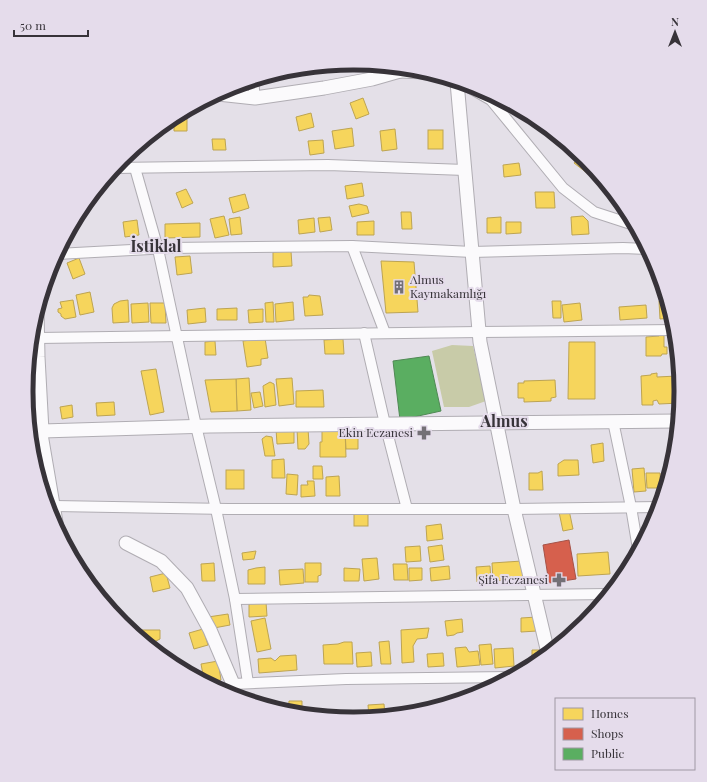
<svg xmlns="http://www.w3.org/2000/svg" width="707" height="782" viewBox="0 0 707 782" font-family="'Playfair Display',serif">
<rect width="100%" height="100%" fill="#e4e0e8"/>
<path fill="#c8cba8" d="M452,345L473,346L486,401L469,407H444L432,351Z"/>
<g fill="#f6d55c" stroke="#bda452">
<path d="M363,98L369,114L356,119L350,103Z"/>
<path d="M187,111V131H174V118Z"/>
<path d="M311,113L314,127L299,131L296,117Z"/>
<path d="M352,128L354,146L335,149L332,131Z"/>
<path d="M395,129L397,149L382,151L380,131Z"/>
<rect x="428" y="130" width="15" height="19"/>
<path d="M212,139H225L226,150H213Z"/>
<path d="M323,140L324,153L310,155L308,141Z"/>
<path d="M580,156L585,160L592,167L587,173L574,163Z"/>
<path d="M519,163L521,175L504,177L503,165Z"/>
<path d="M362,183L364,196L347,199L345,186Z"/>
<path d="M186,189L193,203L182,208L176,193Z"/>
<path d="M535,192H554L555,208H536Z"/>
<path d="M245,194L249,208L233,213L229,198Z"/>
<path d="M359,204L367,206L369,213L352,217L349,206Z"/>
<path d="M401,212H411L412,229H402Z"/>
<path d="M224,216L229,235L215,238L210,219Z"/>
<path d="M583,216L588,221L589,234L572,235L571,217Z"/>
<path d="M240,217L242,234L231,235L229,219Z"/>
<path d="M330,217L332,230L320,232L318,218Z"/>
<path d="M501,217V233H487V218Z"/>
<path d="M314,218L315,232L299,234L298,220Z"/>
<path d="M137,220L139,235L125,237L123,222Z"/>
<path d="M374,221V235H357V222Z"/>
<path d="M506,222H521V233L506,234Z"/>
<path d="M200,223V237L165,238V224Z"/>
<path d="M291,251L292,266L273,267V252Z"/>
<path d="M190,256L192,273L177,275L175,257Z"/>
<path d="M79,258L85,274L73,279L67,263Z"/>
<path d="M381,261L414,262L418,312L386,313Z"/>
<path d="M90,292L94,312L80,315L76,295Z"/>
<path d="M309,295L320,296L323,315L305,316L303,297H308Z"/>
<path d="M73,300L76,317L65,319L61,316V314L58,312V309L62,308L60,302Z"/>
<path d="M128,300L129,322L113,323L112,308L114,304L120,301Z"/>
<path d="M667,300L672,318L660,319L659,301Z"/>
<path d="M552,301H561V318H553Z"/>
<path d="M273,302L274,322H266L265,303Z"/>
<path d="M293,302L294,320L276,322L275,304Z"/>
<path d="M148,303L149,322L132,323L131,304Z"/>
<path d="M150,303H165L166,323H151Z"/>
<path d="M580,303L582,320L564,322L562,305Z"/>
<path d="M646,305L647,318L620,320L619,307Z"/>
<path d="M205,308L206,322L188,324L187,310Z"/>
<path d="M237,308V320H217V309Z"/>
<path d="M263,309V322L249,323L248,310Z"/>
<path d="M659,335H664V347H667V354H662L661,356H646V337L659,336Z"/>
<path d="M265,338L268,358L261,359V365L247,367L243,341Z"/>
<path d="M343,339L344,354H325L324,340Z"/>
<path d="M215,341L216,355H205V342Z"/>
<path d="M569,342H595V399H568Z"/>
<path d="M156,369L164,412L150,415L141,371Z"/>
<path d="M657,373V377L677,376V384H680V403L659,404L657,400L653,401V405H642L641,376L651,375V374Z"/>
<path d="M249,378L251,410L237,411L236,379Z"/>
<path d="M292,378L294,404L279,406L276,379Z"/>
<path d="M236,379L237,411L211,412L205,380Z"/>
<path d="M555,380L556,397L551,398V401L524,402V398H518V383H524V381Z"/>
<path d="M270,382L274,384L276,405L265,407L263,386Z"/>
<path d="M323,390L324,407H296V391Z"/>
<path d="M260,392L263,406L254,408L251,393Z"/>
<path d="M114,402L115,415L97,416L96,403Z"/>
<path d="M72,405L73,417L62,419L60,407Z"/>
<path d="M308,428L309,444L305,449H298L297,429Z"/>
<path d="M276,429H294V443L277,444Z"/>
<path d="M322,430H345L346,457H320V442H322Z"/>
<path d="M345,430H358V449H346Z"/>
<path d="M266,436L272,437L275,456H265L262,439Z"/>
<path d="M603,443L604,461L593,463L591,445Z"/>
<path d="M284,459L285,478H272V460Z"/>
<path d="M564,460H578L579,475L558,476V464Z"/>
<path d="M313,466H322L323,479H313Z"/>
<path d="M644,468L646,491L634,492L632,469Z"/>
<rect x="226" y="470" width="18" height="19"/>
<path d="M542,471L543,490H529V473H538Z"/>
<path d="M664,472H670L665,488Z"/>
<path d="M646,473H660L661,488H647Z"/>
<path d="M287,474L298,475L297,495L286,494Z"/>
<path d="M339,476L340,496H326V477Z"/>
<path d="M307,481H314L315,496L301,497V485H308Z"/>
<path d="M569,510L573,529L563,531L559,512Z"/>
<rect x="354" y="513" width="14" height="13"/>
<path d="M441,524L443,539L427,541L426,526Z"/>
<path d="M442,545L444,560L430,562L428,547Z"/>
<path d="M420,546L421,561L406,562L405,547Z"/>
<path d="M256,551L254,559L243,560L242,553Z"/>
<path d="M608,552L610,574L578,576L577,554Z"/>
<path d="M377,558L379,579L364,581L362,559Z"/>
<path d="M522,561L523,579L493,581L492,563Z"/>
<path d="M214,563L215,581H202L201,564Z"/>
<path d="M305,563H321V575L318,576V582H305Z"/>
<path d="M393,564H407L408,580H394Z"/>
<path d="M449,566L450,579L431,581L430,568Z"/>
<path d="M490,566L491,581L477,582L476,567Z"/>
<path d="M265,567V584H248V570L256,568Z"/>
<path d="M344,568L360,569L359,581H344Z"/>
<path d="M409,568H422V580L409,581Z"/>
<path d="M303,569L304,583L280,585L279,570Z"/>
<path d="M166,573L170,588L153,592L150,577Z"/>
<path d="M249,602H266L267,616L249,617Z"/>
<path d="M228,614L230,625L214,628L208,617Z"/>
<path d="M537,617V631L521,632V618Z"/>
<path d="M265,618L271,649L257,652L251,621Z"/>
<path d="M462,619L463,632L457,633L454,635L447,636L445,621Z"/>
<path d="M429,628L427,638L417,639L413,646L414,662L402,663L401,630Z"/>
<path d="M203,629L208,645L194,649L189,633Z"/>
<path d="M139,630H160V639L154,642V649L139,637Z"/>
<path d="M389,641L391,664H381L379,642Z"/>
<path d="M344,642H352L353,664H324L323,645L338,644Z"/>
<path d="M491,644L493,664L481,665L479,645Z"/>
<path d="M466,647L469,652L478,651L480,665L457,667L455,648Z"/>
<path d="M513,648L514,666L495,668L494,649Z"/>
<path d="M532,650H542L543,657L534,664H532Z"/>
<path d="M371,652L372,666L357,667L356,653Z"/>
<path d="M443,653L444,666L428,667L427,654Z"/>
<path d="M296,655L297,670L259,673L258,659L271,658L275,661L280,656Z"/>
<path d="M218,661L221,680L206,682L204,680L201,664Z"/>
<path d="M289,701H302V713L288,712Z"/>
<path d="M384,704L385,715L369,717L368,705Z"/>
<path d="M326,713L340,714V717L318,715Z"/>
</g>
<path fill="#d6604d" stroke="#a65247" d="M569,540L576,579L549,583L543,545Z"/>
<path fill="#5aae61" stroke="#508955" d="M429,356L441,411L400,420L393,361Z"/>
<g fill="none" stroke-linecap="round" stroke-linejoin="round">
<g stroke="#b0adb3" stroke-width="12">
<g id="minor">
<path d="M253,81L255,98"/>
<path d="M463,84L491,100L563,188L594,212L634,225"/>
<path d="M115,168L328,165L465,170"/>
<path d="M135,168L158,249L196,426L216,509L235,599L248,683"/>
<path d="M352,246L385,333"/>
<path d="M57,254L169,248L352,246L472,252L623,248L647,249"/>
<path d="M364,333L385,424L407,509"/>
<path d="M38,338L479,332L675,330"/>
<path d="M613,421L631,507L638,549"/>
<path d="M30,433L42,431L59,531"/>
<path d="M55,506L228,509H514L659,507"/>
<path d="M235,599L609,594"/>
<path d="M231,694L233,684L346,679L509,677"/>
</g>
</g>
<g stroke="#b0adb3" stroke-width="15">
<g id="tertiary">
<path d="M400,71L426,72"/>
<path d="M457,82L480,342L514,509L548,653"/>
<path d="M218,94L255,98L324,88L372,79L400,71V68"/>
<path d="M37,310L38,357L42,431L210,426L678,421"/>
<path d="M126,543L161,561L187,588L210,630L233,684"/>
</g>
</g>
<use href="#minor" stroke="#fbfafc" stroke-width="10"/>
<use href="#tertiary" stroke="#fbfafc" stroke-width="13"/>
</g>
<defs>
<g id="building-bare" transform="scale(1.08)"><path d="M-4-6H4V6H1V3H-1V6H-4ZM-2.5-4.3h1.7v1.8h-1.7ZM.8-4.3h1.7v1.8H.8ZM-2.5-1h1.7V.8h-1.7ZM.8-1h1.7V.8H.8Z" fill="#747076" stroke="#e5dceb" stroke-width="2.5" paint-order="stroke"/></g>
<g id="pharmacy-bare" transform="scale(1.08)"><path d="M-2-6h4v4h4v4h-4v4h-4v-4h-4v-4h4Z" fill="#747076" stroke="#e5dceb" stroke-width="2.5" paint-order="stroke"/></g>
</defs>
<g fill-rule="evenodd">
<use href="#building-bare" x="399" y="287"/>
<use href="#pharmacy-bare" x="424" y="433"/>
<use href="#pharmacy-bare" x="559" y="580"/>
</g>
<g text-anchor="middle" stroke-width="4" stroke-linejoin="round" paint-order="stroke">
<g font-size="12" fill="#373339" stroke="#e5dceb" text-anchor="end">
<text x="410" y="284" text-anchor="start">Almus<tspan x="410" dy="14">Kaymakamlığı</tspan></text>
<text x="413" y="437">Ekin Eczanesi</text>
<text x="548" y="584">Şifa Eczanesi</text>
</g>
<g font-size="16" font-weight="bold" fill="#373339" stroke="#e5dceb">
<text x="156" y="252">İstiklal</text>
<text x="504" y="427">Almus</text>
</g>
</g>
<path d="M0 0H707V782H0ZM353 70H354A320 320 0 0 1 674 390V392A320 320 0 0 1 354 712H353A320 320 0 0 1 33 392V390A320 320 0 0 1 353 70Z" fill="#e5dceb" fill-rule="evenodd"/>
<path fill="none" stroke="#373339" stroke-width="5" d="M353 70H354A320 320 0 0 1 674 390V392A320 320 0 0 1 354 712H353A320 320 0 0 1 33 392V390A320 320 0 0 1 353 70Z"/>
<rect x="555" y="698" width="140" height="72" fill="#e5dceb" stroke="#9f98a4"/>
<rect x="563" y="708" width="20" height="12" fill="#f6d55c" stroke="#9f98a4"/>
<text x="591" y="718" font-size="12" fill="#373339">Homes</text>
<rect x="563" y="728" width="20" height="12" fill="#d6604d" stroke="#9f98a4"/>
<text x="591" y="738" font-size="12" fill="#373339">Shops</text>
<rect x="563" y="748" width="20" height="12" fill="#5aae61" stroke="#9f98a4"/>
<text x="591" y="758" font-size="12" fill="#373339">Public</text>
<g transform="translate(675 32)" stroke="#e5dceb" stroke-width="3" paint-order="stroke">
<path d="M0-3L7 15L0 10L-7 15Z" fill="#373339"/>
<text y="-6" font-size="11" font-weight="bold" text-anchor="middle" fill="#373339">N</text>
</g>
<path d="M14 30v6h74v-6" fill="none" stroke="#373339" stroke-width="2"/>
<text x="20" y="30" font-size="12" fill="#373339" stroke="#e5dceb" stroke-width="3" paint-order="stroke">50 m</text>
</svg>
